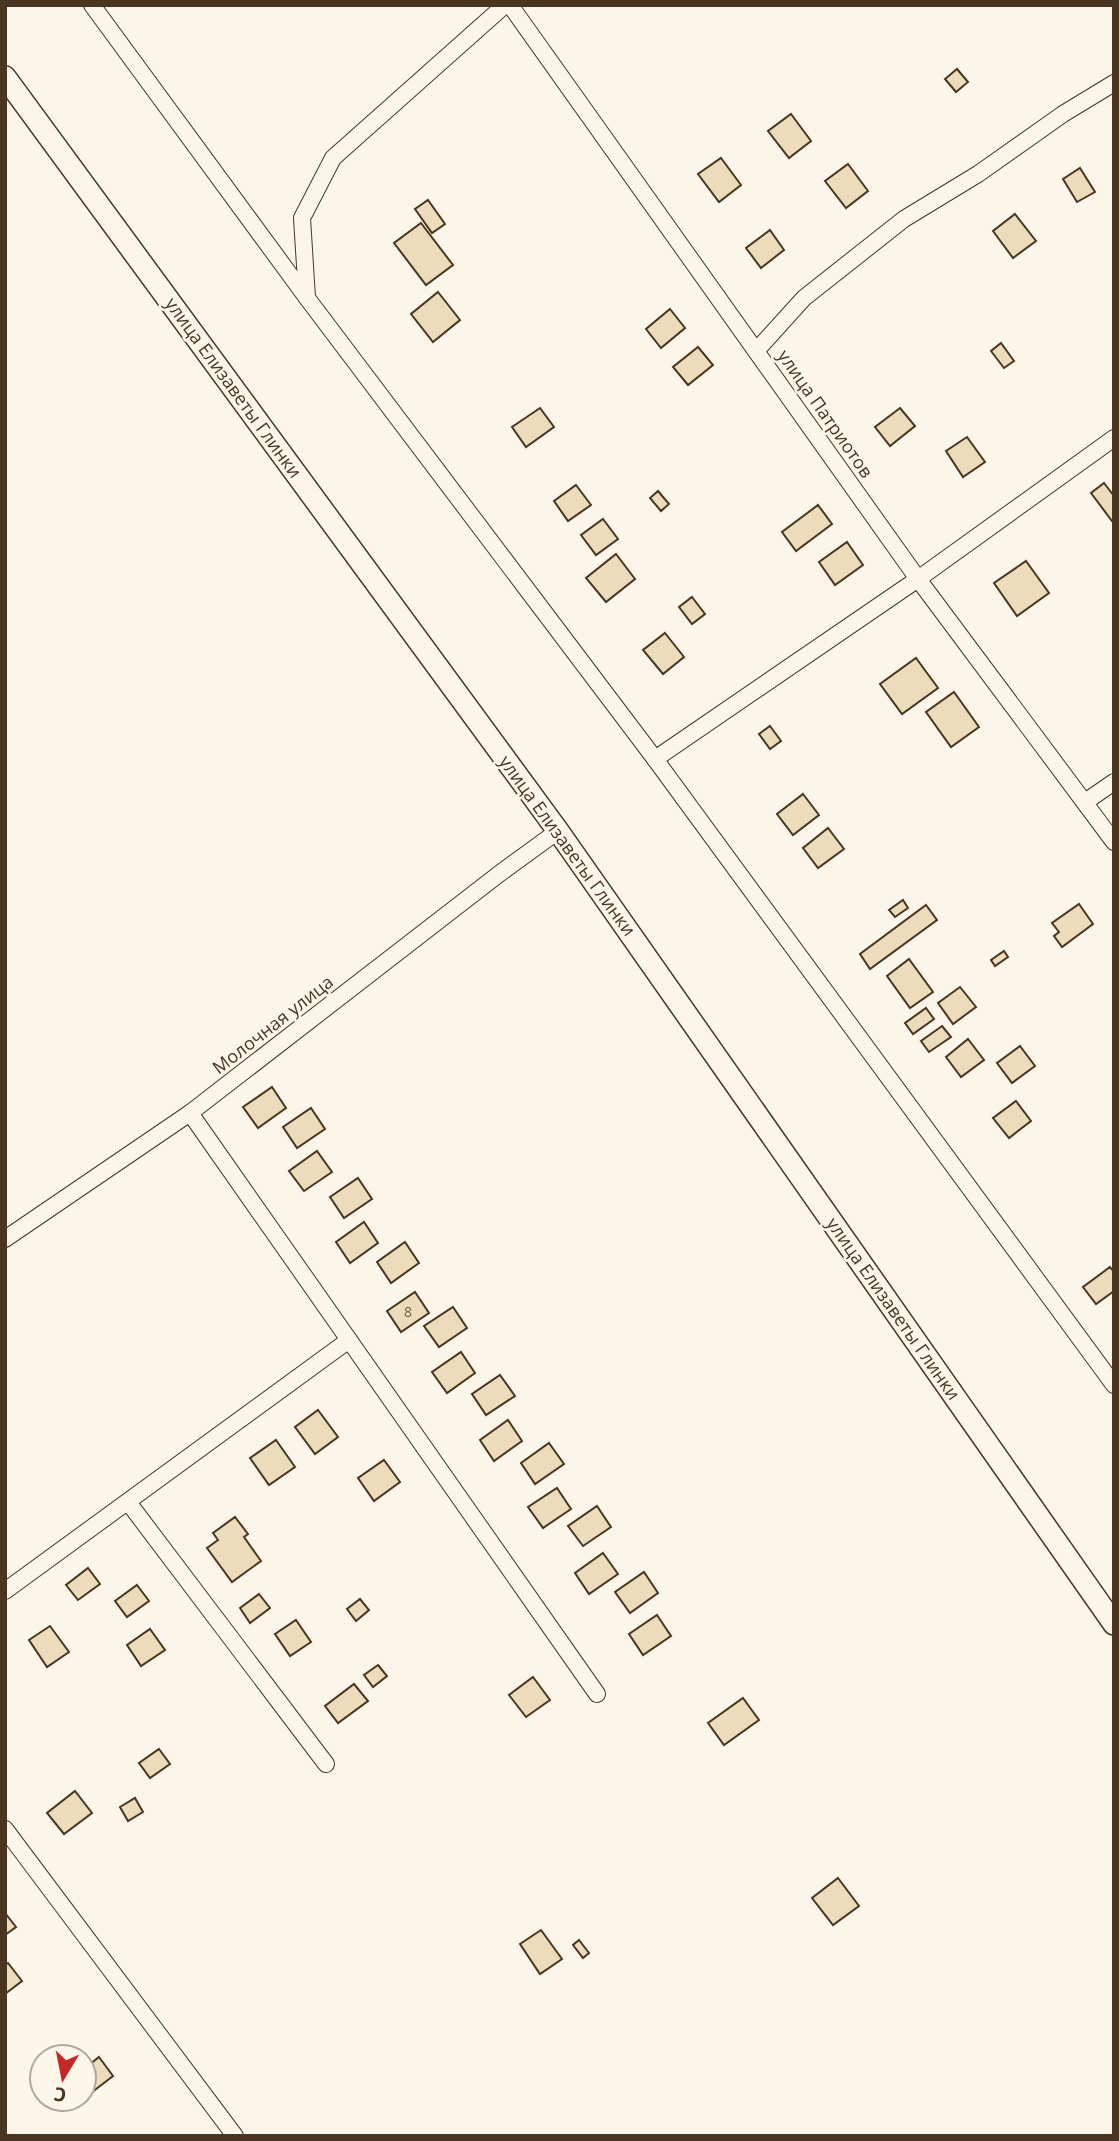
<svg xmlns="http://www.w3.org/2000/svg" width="1119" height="2141" viewBox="0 0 1119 2141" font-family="'Open Sans',sans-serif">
<rect width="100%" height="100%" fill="#fbf6e9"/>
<g fill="#ecdcbc" stroke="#4a3520" stroke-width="2">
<path d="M957,69L968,82L956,92L945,79Z"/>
<path d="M791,114L811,141L789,158L768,131Z"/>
<path d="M721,158L741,185L719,202L698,174Z"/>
<path d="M848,164L868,191L846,208L825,181Z"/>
<path d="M1080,168L1095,192L1077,202L1063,179Z"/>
<path d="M428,200L445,224L432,233L415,209Z"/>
<path d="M1015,214L1036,241L1013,258L993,231Z"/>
<path d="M421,223L453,265L426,285L394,243Z"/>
<path d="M770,230L784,250L761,268L746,248Z"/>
<path d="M438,292L460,320L433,342L411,314Z"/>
<path d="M670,309L685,328L661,348L646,329Z"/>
<path d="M1001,343L1014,361L1004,368L991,351Z"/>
<path d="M698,347L713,365L688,385L673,367Z"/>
<path d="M540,408L554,427L526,447L512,427Z"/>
<path d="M900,408L915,426L890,446L875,427Z"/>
<path d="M967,437L985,462L963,477L946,451Z"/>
<path d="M1104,483L1114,496V520L1112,521L1091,493Z"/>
<path d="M576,485L591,505L568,521L554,501Z"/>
<path d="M658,491L669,504L661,511L650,498Z"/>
<path d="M818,505L832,524L796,551L782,532Z"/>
<path d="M603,519L618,539L596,555L581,535Z"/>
<path d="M847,542L863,565L835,585L819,562Z"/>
<path d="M616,554L635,579L606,602L586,578Z"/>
<path d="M1026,561L1049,593L1017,616L994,583Z"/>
<path d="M692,597L705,614L692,624L679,607Z"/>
<path d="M665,633L684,657L663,674L643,650Z"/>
<path d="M916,658L938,688L902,714L880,684Z"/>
<path d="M954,692L979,727L951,747L926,712Z"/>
<path d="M770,726L781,741L770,749L759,734Z"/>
<path d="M803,794L819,815L793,835L777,814Z"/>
<path d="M828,828L844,849L818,868L803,848Z"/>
<path d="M903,900L908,908L895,917L889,910Z"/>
<path d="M1079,904L1093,924L1062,947L1054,936L1059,932L1052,923Z"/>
<path d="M926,905L937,920L870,969L860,954Z"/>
<path d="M1004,951L1008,957L995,966L991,960Z"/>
<path d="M909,959L933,992L910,1008L887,976Z"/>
<path d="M960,987L976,1007L953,1024L938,1003Z"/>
<path d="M926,1008L934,1019L913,1034L905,1023Z"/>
<path d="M942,1026L951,1037L929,1052L921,1041Z"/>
<path d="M968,1039L984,1060L961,1077L946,1057Z"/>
<path d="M1020,1046L1035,1066L1012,1083L997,1063Z"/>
<path d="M272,1087L286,1108L258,1128L243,1107Z"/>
<path d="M1016,1101L1031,1121L1009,1138L993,1118Z"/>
<path d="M311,1108L325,1129L297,1148L283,1127Z"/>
<path d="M317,1151L332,1172L304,1191L289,1171Z"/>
<path d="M358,1178L372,1199L344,1218L330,1197Z"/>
<path d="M364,1222L378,1243L350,1263L336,1242Z"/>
<path d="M405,1242L419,1263L391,1283L377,1262Z"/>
<path d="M1110,1267L1114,1272V1291L1096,1304L1083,1287Z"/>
<path d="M415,1292L429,1313L401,1332L387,1311Z"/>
<path d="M453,1307L467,1328L439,1347L424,1326Z"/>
<path d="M461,1352L475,1373L447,1393L432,1372Z"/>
<path d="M500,1375L515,1396L486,1415L472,1394Z"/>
<path d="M318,1410L338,1437L315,1454L295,1427Z"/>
<path d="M508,1420L522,1441L494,1461L480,1440Z"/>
<path d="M276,1440L295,1467L269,1485L250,1458Z"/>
<path d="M549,1443L564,1464L535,1484L521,1463Z"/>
<path d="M384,1460L400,1482L374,1501L358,1478Z"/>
<path d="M557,1488L571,1509L543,1528L528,1507Z"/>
<path d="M597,1506L611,1527L583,1546L568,1526Z"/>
<path d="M235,1517L248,1534L244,1537L261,1561L232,1582L207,1548L218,1540L213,1533Z"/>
<path d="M603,1553L618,1574L589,1594L575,1573Z"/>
<path d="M88,1568L100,1584L78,1600L66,1585Z"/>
<path d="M644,1572L658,1593L630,1613L615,1592Z"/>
<path d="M137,1585L149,1601L127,1617L115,1601Z"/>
<path d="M259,1594L270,1608L250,1623L240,1608Z"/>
<path d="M360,1599L369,1610L356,1621L347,1609Z"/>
<path d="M657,1615L671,1636L643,1655L629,1634Z"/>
<path d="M296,1620L311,1642L290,1656L275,1634Z"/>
<path d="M50,1626L69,1652L47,1667L29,1640Z"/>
<path d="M150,1629L165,1650L141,1666L127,1645Z"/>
<path d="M378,1665L387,1676L373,1687L364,1675Z"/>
<path d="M533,1677L550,1700L526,1717L509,1695Z"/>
<path d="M354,1684L368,1701L338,1723L325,1706Z"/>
<path d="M743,1698L759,1720L724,1745L708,1723Z"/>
<path d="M159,1749L170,1764L150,1778L139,1763Z"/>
<path d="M75,1791L92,1813L64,1834L47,1813Z"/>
<path d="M135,1798L143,1812L128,1821L120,1807Z"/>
<path d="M838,1878L859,1906L833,1925L812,1898Z"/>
<path d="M5,1913L16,1927L5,1935Z"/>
<path d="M541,1930L562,1959L540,1974L520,1944Z"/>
<path d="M579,1940L589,1953L583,1958L573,1945Z"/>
<path d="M8,1963L22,1981L5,1994V1965Z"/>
<path d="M99,2057L113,2076L91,2093L84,2085V2069Z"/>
</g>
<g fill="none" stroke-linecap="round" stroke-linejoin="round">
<g stroke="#4a3520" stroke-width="18">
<g id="minor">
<path d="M92,5L307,298L655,759L1114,1385"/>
<path d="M510,5L918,579L1114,842"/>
<path d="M307,298L302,218L333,158L505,5"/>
<path d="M756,351L804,298L904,219L978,174L1063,114L1114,83"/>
<path d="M655,759L918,579L1114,438"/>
<path d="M1085,802L1114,782"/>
<path d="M190,1113L597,1694"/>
<path d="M5,1239L190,1113L499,874L558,831"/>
<path d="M128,1502L326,1764"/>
<path d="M5,1591L349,1340"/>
<path d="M5,1829L235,2136"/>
</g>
</g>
<g stroke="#4a3520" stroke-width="24">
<path id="tertiary" d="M5,77L558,831L1114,1624"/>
</g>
<use href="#minor" stroke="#fbf6e9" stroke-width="16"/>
<use href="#tertiary" stroke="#fbf6e9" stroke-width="21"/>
</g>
<g text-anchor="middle" stroke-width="5" stroke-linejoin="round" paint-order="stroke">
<g font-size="14" fill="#725f47">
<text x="408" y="1317">8</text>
</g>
<g font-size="18" fill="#4a3520" stroke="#fbf6e9">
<text transform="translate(233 388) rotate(54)" y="6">улица Елизаветы Глинки</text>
<text transform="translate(825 414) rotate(55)" y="6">улица Патриотов</text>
<text transform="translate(567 846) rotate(54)" y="6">улица Елизаветы Глинки</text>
<text transform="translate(273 1025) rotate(-38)" y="6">Молочная улица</text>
<text transform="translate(893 1309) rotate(55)" y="6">улица Елизаветы Глинки</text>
</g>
</g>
<rect width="1119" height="2141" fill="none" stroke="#4a3520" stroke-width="14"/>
<g transform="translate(63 2078) rotate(190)"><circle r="33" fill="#fbf6e9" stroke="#b4a999" stroke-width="2"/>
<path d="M0-5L12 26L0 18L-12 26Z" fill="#c62828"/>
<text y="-10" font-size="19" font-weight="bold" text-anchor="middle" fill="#4a3520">С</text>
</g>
</svg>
